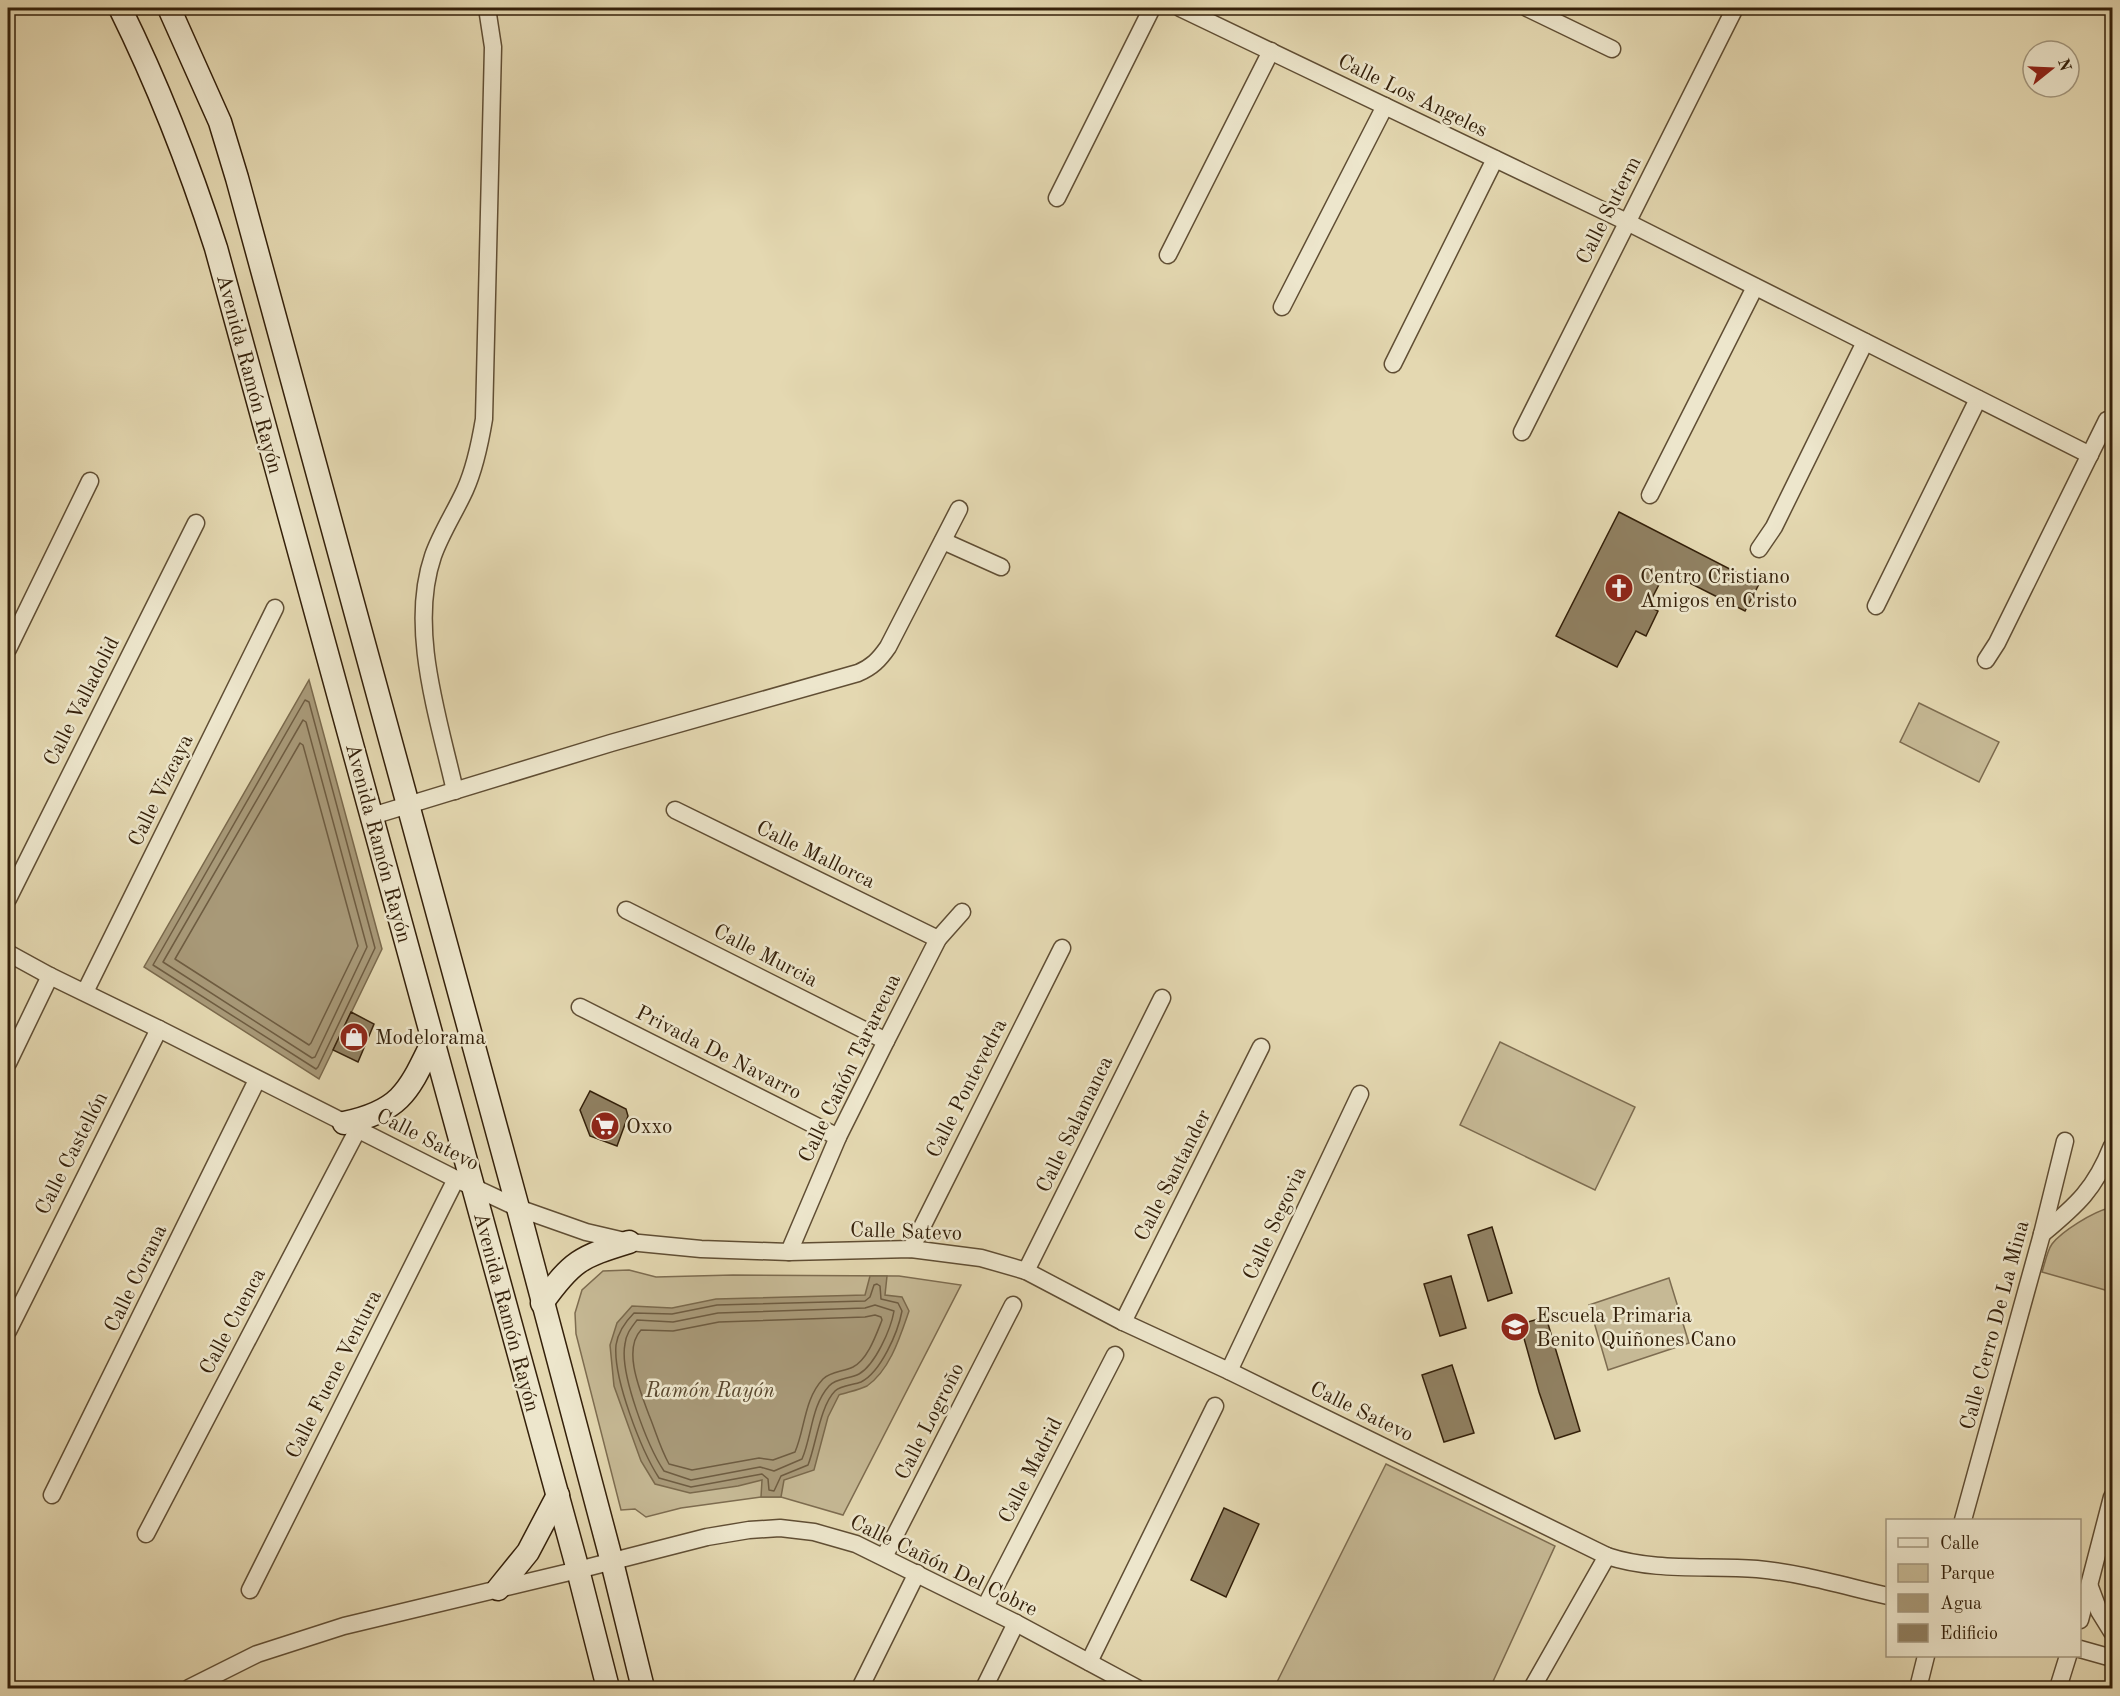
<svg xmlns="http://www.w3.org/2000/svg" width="2120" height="1696" viewBox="0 0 2120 1696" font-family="'Old Standard TT',serif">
<rect width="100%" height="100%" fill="#e4d8b1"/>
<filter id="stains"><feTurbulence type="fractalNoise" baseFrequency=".00333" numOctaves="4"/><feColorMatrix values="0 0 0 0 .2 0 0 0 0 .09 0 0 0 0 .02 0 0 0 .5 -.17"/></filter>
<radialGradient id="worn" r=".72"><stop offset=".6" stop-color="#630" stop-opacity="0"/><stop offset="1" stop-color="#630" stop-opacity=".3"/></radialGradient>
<g fill="#c6b995" stroke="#7d6c50" stroke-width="1.5">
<path d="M1919,703L1999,742L1979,782L1900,742Z"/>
<path d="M1500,1042L1635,1107L1595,1190L1460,1125Z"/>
<path d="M2109,1208L2112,1209V1292L2042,1272C2045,1263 2047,1251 2052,1244C2062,1231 2093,1212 2109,1208Z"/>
<path d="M629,1270L656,1277L733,1275L899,1276L961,1285L843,1515L781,1497H761L681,1508L646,1517L635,1509L621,1510L576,1334L575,1313L582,1290L603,1271Z"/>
<path d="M1669,1278L1689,1343L1608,1370L1589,1305Z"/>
<path d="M1386,1464L1555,1546L1490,1688H1274Z"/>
</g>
<g fill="#a89978" stroke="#7a694c" stroke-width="1.5">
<path d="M309,680L382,949L319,1079L144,967Z"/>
<path d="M870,1276H887L885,1295L902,1297L909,1311C900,1337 890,1370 867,1386C859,1390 848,1392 839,1395L828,1417L814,1470L784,1480L781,1497H761L762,1480L738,1486L690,1493L655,1484L641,1461L614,1386L610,1345L617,1323L632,1306L672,1308L716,1299L865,1295Z"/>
</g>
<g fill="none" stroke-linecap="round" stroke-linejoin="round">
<g stroke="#6e5c41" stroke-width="1.5">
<path d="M305,700L309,702L375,948L318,1067L316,1069L153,965Z"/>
<path d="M303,720L306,722L367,947L315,1057L312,1058L163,962Z"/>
<path d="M300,743L303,745L358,946L311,1043L309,1045L175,959Z"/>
<path d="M877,1284L880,1286L881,1299L898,1303L902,1311C898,1332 881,1372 861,1382C854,1385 841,1385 835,1391C820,1406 816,1445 808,1465L781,1476L774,1491L769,1490L768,1479L762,1474L691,1487L659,1478C641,1450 613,1378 616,1345C618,1332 625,1322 634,1313L672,1314L717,1305L865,1301L870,1297L874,1285Z"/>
<path d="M875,1305L894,1311C891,1329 875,1365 859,1374C850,1379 836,1378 829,1386C811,1406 812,1436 802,1459L774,1471L760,1467L691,1480L664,1471C648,1447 619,1373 625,1344C626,1334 631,1328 637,1320L673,1322L718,1313L865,1308Z"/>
<path d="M875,1315L881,1317L882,1320C876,1335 868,1359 853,1367C843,1372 831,1371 823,1379C804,1399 805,1429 795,1452L773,1460L759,1458L692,1470L669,1464C660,1448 656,1432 649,1415C641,1393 622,1350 641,1330L673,1331L719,1322L865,1317Z"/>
</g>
</g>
<g fill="#908061" stroke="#34200a" stroke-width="1.5">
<path d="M1619,512L1759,584L1745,611L1666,571L1648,606L1658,611L1646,636L1636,631L1617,667L1556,636Z"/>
<path d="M351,1012L374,1024L358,1062L333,1050Z"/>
<path d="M590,1091L626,1109L628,1116L617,1146L590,1136L580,1110Z"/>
<path d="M1492,1227L1512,1293L1488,1301L1468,1235Z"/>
<path d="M1451,1276L1466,1328L1440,1336L1424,1284Z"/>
<path d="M1546,1317L1580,1431L1555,1439L1539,1392L1520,1324Z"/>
<path d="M1452,1365L1474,1433L1444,1442L1422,1375Z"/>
<path d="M1224,1508L1259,1524L1226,1597L1191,1580Z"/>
</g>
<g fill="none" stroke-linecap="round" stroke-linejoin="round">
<g stroke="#604e34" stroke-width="19">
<g id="street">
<path d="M1180,8L1627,222L2090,455"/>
<path d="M1527,8L1612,49"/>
<path d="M1057,198L1152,8"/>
<path d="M1168,255L1271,51"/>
<path d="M1282,307L1385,106"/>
<path d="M1393,364L1495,159"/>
<path d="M1522,432L1735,8"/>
<path d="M1650,495L1755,287"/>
<path d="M943,541L1001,567"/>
<path d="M1759,549L1774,527L1865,342"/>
<path d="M1876,606L1978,399"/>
<path d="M8,649L90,481"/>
<path d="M1986,660L1997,643L2107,420"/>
<path d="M455,791C439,719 408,629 433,556C441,533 455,512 465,490C475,468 480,443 484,419L493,47L487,8"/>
<path d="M675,810L938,939"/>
<path d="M372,816L611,743L858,673C872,667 879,660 888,647L959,509"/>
<path d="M8,899L196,523"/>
<path d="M626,910L886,1041"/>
<path d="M8,953L50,976L159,1029L456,1179L518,1208L586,1232L629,1242L701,1249L789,1252L911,1249L981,1258L1026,1271L1123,1322L1229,1371L1607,1556C1655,1572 1708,1565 1757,1569C1802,1573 1844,1586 1888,1596"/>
<path d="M85,992L275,608"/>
<path d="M580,1007L838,1137"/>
<path d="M8,1063L50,976"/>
<path d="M2042,1234C2077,1205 2095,1189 2112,1146"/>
<path d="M911,1249L1062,948"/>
<path d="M789,1252L838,1137L886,1041L938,939L962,912"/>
<path d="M1026,1271L1162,998"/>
<path d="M1123,1322L1261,1047"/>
<path d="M8,1331L159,1029"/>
<path d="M1229,1371L1360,1094"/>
<path d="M52,1495L257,1080"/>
<path d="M1963,1520L2042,1234L2065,1141"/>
<path d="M146,1534L358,1129"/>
<path d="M884,1557L1013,1305"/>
<path d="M2090,1587L2099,1611L2112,1632"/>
<path d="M250,1590L456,1179"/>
<path d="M985,1607L1115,1355"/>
<path d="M2080,1620L2112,1497"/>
<path d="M2080,1649L2112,1658"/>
<path d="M1089,1662L1215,1406"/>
<path d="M189,1688L257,1654L344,1626L578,1570L707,1537L749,1530L780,1528L814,1532L856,1544L1016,1623L1137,1688"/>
<path d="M860,1688L917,1573"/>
<path d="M984,1688L1016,1623"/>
<path d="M1532,1688L1607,1556"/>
<path d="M1918,1688L1926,1656"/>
<path d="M2058,1688L2068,1656"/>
</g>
</g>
<g stroke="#34200a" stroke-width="25">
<g id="secondary">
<path d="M120,8C159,87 189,164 216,248L578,1570L608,1688"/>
<path d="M169,8L220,122L237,178L518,1208L612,1562L643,1688"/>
<path d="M344,1123C402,1111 409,1090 433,1041"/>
<path d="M542,1303C572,1261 580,1257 629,1242"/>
<path d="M498,1589L528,1552L558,1495"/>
</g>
</g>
<use href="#street" stroke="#ede6cc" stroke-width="16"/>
<use href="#secondary" stroke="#ede6cc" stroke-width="22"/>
</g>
<defs>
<g id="church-disc" transform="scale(1.5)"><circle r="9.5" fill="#8f2418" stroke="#ede6cc"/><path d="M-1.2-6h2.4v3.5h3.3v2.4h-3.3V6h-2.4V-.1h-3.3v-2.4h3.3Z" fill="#fff"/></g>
<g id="shop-disc" transform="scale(1.5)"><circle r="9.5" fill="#8f2418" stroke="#ede6cc"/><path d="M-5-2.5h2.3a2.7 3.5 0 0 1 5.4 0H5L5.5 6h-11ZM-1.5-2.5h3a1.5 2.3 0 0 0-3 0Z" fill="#fff"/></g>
<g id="supermarket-disc" transform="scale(1.5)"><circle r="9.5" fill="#8f2418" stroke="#ede6cc"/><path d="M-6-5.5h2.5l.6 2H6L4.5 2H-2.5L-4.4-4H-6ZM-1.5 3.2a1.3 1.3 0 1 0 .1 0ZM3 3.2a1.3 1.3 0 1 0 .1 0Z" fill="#fff"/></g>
<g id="school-disc" transform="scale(1.5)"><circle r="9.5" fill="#8f2418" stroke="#ede6cc"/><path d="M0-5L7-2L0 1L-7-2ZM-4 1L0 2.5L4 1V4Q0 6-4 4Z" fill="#fff"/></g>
</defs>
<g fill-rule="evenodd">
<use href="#church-disc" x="1619" y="588"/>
<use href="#shop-disc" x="354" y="1037"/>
<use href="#supermarket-disc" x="605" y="1126"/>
<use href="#school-disc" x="1515" y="1327"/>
</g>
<g text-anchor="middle" stroke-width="5" stroke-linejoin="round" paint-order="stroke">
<g font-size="21" fill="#34200a" stroke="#ede6cc">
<text transform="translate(1413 95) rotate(26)" y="7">Calle Los Angeles</text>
<text transform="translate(1608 210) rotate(-63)" y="7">Calle Suterm</text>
<text transform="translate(250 374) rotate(75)" y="7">Avenida Ramón Rayón</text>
<text transform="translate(81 701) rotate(-63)" y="7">Calle Valladolid</text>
<text transform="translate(160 790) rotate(-64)" y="7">Calle Vizcaya</text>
<text transform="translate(379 843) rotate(75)" y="7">Avenida Ramón Rayón</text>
<text transform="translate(816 854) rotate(26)" y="7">Calle Mallorca</text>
<text transform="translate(766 955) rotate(27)" y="7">Calle Murcia</text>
<text transform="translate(719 1052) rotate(27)" y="7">Privada De Navarro</text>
<text transform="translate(849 1068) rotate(-64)" y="7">Calle Cañón Tararecua</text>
<text transform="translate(966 1088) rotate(-63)" y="7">Calle Pontevedra</text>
<text transform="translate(1074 1124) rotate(-64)" y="7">Calle Salamanca</text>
<text transform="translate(428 1139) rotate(27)" y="7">Calle Satevo</text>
<text transform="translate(71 1153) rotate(-63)" y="7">Calle Castellón</text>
<text transform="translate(1172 1175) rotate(-63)" y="7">Calle Santander</text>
<text transform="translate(1274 1223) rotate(-65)" y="7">Calle Segovia</text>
<text transform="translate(906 1231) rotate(2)" y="7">Calle Satevo</text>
<text transform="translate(135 1278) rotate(-64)" y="7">Calle Corana</text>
<text transform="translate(507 1312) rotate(75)" y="7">Avenida Ramón Rayón</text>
<text transform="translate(232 1321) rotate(-62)" y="7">Calle Cuenca</text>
<text transform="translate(1994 1325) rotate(-75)" y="7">Calle Cerro De La Mina</text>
<text transform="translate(333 1374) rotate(-63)" y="7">Calle Fuene Ventura</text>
<text transform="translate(1362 1411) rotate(26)" y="7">Calle Satevo</text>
<text transform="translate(929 1421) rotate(-63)" y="7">Calle Logroño</text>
<text transform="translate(1030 1470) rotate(-63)" y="7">Calle Madrid</text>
<text transform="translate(944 1565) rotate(26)" y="7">Calle Cañón Del Cobre</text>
</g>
<g font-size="21" fill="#34200a" stroke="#ede6cc" text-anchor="start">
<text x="1640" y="583">Centro Cristiano<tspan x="1640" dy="24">Amigos en Cristo</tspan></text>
<text x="375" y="1044">Modelorama</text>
<text x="626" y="1133">Oxxo</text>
<text x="1536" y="1322">Escuela Primaria<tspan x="1536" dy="24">Benito Quiñones Cano</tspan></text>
</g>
<g font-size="21" font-style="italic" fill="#58462d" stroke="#ede6cc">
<text x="710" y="1397">Ramón Rayón</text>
</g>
</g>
<rect width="2120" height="1696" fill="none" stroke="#e4d8b1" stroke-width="30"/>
<rect x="9" y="9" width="2102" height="1678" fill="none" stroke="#34200a" stroke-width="3"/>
<rect x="15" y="15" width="2090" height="1666" fill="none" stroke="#34200a" stroke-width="1.5"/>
<rect x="1886" y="1519" width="195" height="138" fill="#ede6cc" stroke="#a3977e" stroke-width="1.5"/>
<rect x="1898" y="1538" width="30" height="9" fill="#ede6cc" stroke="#a3977e" stroke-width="1.5"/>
<text x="1940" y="1549" font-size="18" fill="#34200a">Calle</text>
<rect x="1898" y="1564" width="30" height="18" fill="#c6b995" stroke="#a3977e" stroke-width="1.5"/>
<text x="1940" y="1579" font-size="18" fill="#34200a">Parque</text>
<rect x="1898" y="1594" width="30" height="18" fill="#a89978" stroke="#a3977e" stroke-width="1.5"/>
<text x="1940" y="1609" font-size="18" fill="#34200a">Agua</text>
<rect x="1898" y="1624" width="30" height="18" fill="#908061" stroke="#a3977e" stroke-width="1.5"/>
<text x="1940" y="1639" font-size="18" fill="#34200a">Edificio</text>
<g transform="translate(2051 69) rotate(72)"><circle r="28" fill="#ede6cc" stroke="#a3977e" stroke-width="1.5"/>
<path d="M0-4.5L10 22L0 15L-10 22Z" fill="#8f2418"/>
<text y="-9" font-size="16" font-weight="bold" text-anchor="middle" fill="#34200a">N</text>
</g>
<rect width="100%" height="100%" filter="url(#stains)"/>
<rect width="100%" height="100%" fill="url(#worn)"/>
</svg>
